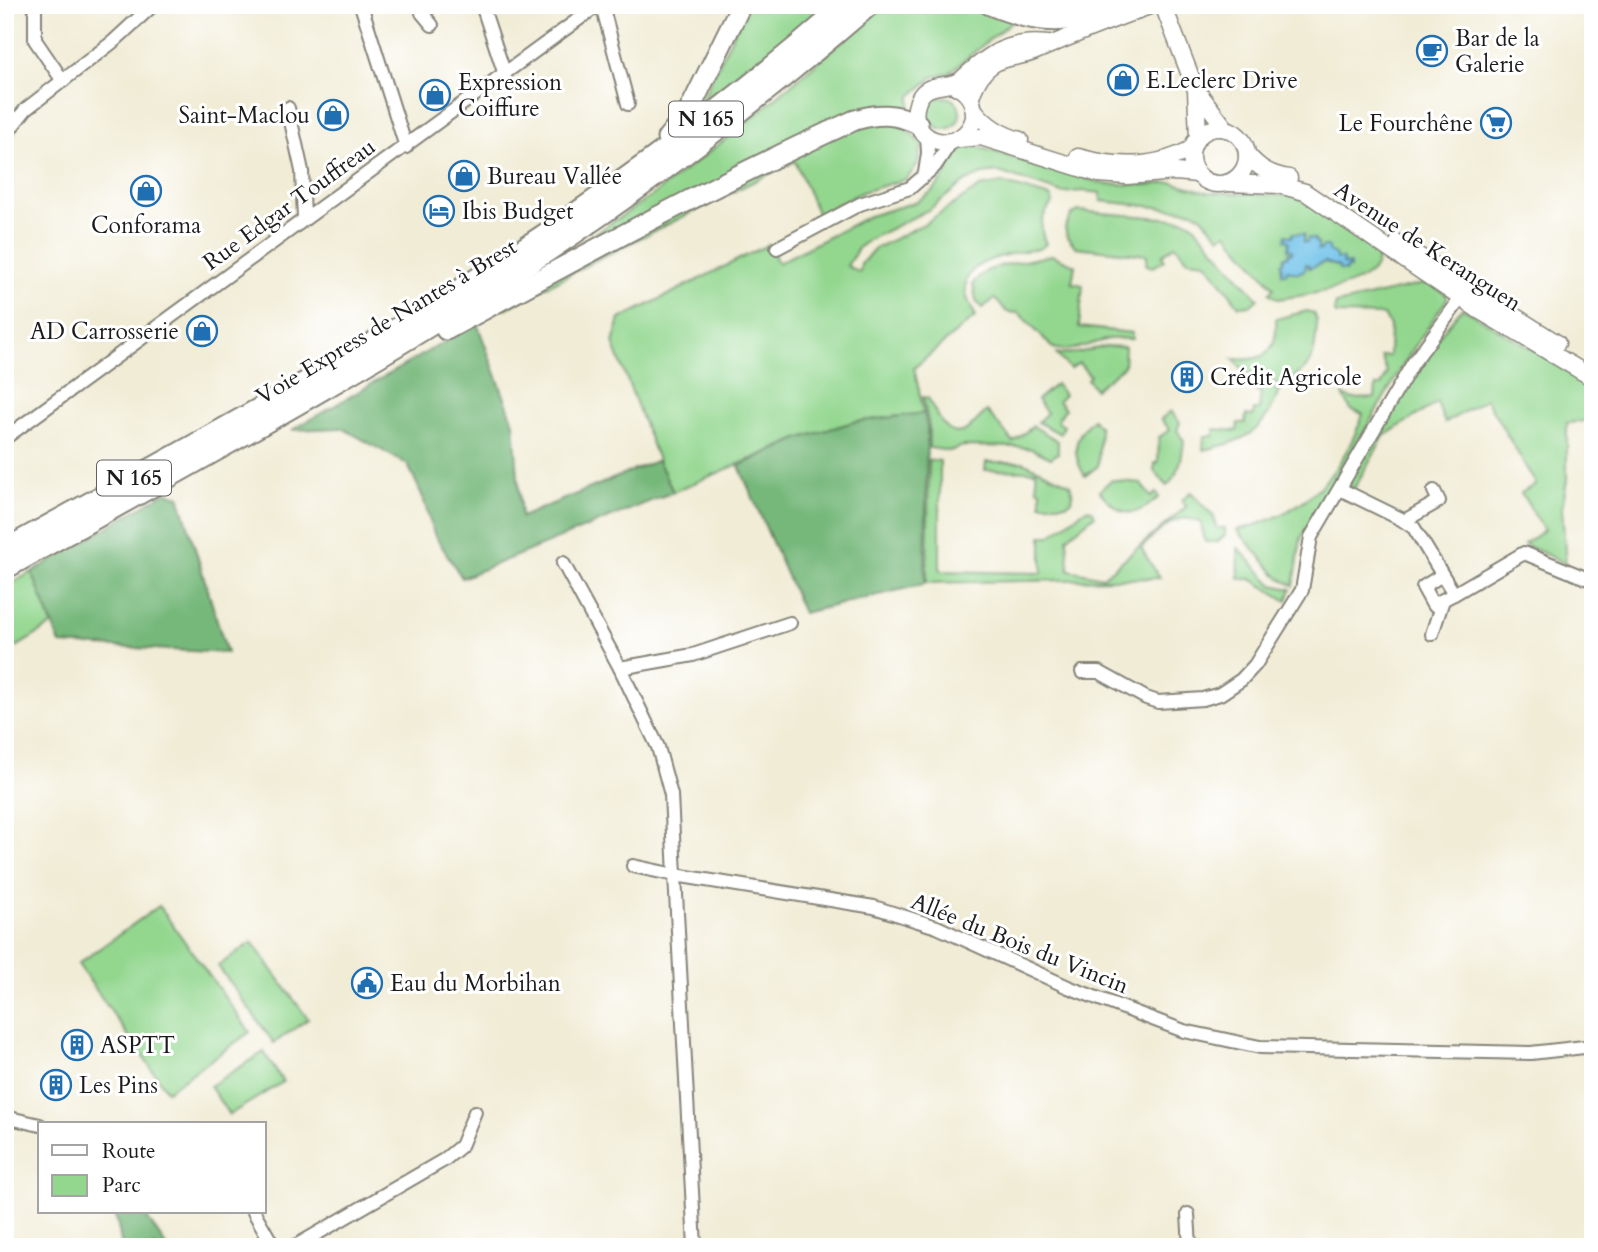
<svg xmlns="http://www.w3.org/2000/svg" width="1598" height="1252" viewBox="0 0 1598 1252" font-family="Cardo,serif">
<rect width="100%" height="100%" fill="#fff"/>
<filter id="ink" filterUnits="userSpaceOnUse"><feTurbulence type="fractalNoise" baseFrequency=".0143" numOctaves="2"/><feDisplacementMap in="SourceGraphic" scale="14" xChannelSelector="R" yChannelSelector="G"/><feConvolveMatrix kernelMatrix="1 2 1 2 8 2 1 2 1" color-interpolation-filters="sRGB"/></filter>
<filter id="wash" filterUnits="userSpaceOnUse"><feTurbulence type="fractalNoise" baseFrequency=".00686" numOctaves="4" result="noise"/><feDisplacementMap in="SourceGraphic" scale="28" xChannelSelector="R" yChannelSelector="G"/><feGaussianBlur stdDeviation="1.57" result="paint"/><feColorMatrix in="noise" values="0 0 0 0 0 0 0 0 0 0 0 0 0 0 0 0 0 1.4 0 .05"/><feComposite in="paint" operator="in"/></filter>
<g filter="url(#wash)">
<rect width="100%" height="100%" fill="#f1ecd6"/>
<g fill="#93d78f" stroke="#587a56" stroke-width="2">
<path d="M747,5H828L694,116Z"/>
<path d="M884,5H1122L1012,21L949,73L933,77L911,96L907,129L922,145L917,165L907,179L862,192L818,215L795,161L594,261L505,309L536,273L650,197L745,124Z"/>
<circle cx="944" cy="113" r="16"/>
<path d="M967,146L978,147L1105,184L1146,185L1172,182L1207,192L1294,196L1305,200L1378,247C1378,252 1378,259 1377,264C1368,288 1300,296 1278,299L1269,293L1274,288L1227,233L1220,237L1201,216L1193,211L1101,201V193L1083,191L1062,193L999,172L982,174L966,181L930,209L870,239L859,247L847,266L860,273L861,264L874,249L924,224L980,187L1002,183L1051,197L1053,202C1041,217 1038,226 1046,244L1041,248C1001,256 941,261 976,316L914,368L924,413L853,422L798,439L673,492L658,460L613,343L620,319L769,244L778,263L869,216L916,202L934,190L947,173L953,153L959,148Z"/>
<path d="M1079,211L1186,220L1192,223L1258,299L1251,305L1239,306L1206,262L1188,260L1175,245L1162,255L1164,260L1153,267L1146,265L1147,255L1076,247L1067,237L1065,227L1072,214Z"/>
<path d="M1052,255L1075,265L1072,283L1083,285L1079,327L1132,333V339C1125,339 1116,338 1109,339C1089,343 1073,354 1053,348L1019,313L1007,312L995,299L982,308L976,301L973,283L986,271L1000,266Z"/>
<path d="M1423,284H1431L1447,295V299L1410,354L1301,538L1294,586L1279,578L1237,530C1303,515 1341,477 1363,414L1351,410L1343,395L1353,399L1375,398L1376,386H1381L1387,373L1381,356H1389L1390,326L1384,315L1336,314L1334,311L1336,304Z"/>
<path d="M1462,308L1593,385V420L1567,423V480L1562,508L1566,564L1524,544L1544,530L1521,493L1536,484L1486,399L1445,423L1437,403L1384,436L1352,492L1349,479L1419,360Z"/>
<path d="M1307,311L1314,313C1318,320 1317,327 1316,336C1314,365 1306,370 1282,386L1261,375L1247,374L1233,359C1265,362 1278,352 1276,319Z"/>
<path d="M1107,346L1125,347L1124,366L1095,389L1087,379L1090,376L1079,363L1070,369L1056,354L1077,353Z"/>
<path d="M1255,383H1265L1279,391C1264,432 1245,442 1203,450L1204,436H1214V429L1237,431L1238,423H1245L1246,415L1253,416L1254,410H1259L1261,392L1255,391Z"/>
<path d="M1056,384L1064,395L1058,401L1065,409L1057,421L1064,426L1060,434L1038,422L1047,413L1037,400Z"/>
<path d="M923,397L928,398C937,413 948,446 970,427C976,422 981,416 987,411L1013,442L1033,426L1058,441V453L1051,458L1032,449L1019,447L963,446L950,451L929,448V426Z"/>
<path d="M1171,411L1180,423L1177,430L1184,441C1182,457 1180,473 1167,486L1154,471L1155,463H1158L1159,437L1170,430L1161,419Z"/>
<path d="M1093,419L1100,428L1098,466L1085,476C1071,454 1073,436 1093,419Z"/>
<path d="M929,460L940,461V571L1042,573V536H1050L1086,509L1092,510L1095,515L1067,538L1069,570L1103,577L1186,507L1182,500L1191,492L1214,517L1216,528H1225V535L1217,542H1205L1201,523C1175,509 1161,531 1141,548L1160,578L927,583Z"/>
<path d="M986,462H1023L1070,484L1073,494L1072,500L1067,504H1041V490L1037,489L1036,471L985,470Z"/>
<path d="M1111,480L1140,483L1151,497L1156,493L1159,497C1132,521 1122,516 1099,491Z"/>
<path d="M1238,548L1273,585L1291,589L1287,601L1251,579H1239Z"/>
<path d="M32,572L52,625L5,654V587Z"/>
<path d="M159,906L250,1032L167,1091L78,964Z"/>
<path d="M252,942L308,1019L274,1043L218,966Z"/>
<path d="M264,1052L283,1082L229,1115L210,1086Z"/>
</g>
<g fill="#76b87a" stroke="#496a4b" stroke-width="2">
<path d="M477,323L514,423L521,517L658,460L673,492L462,578L434,534L422,495L408,465L342,428L292,430Z"/>
<path d="M924,413L927,427L925,584L803,613L739,466L798,439L853,422Z"/>
<path d="M166,492L179,496L227,653L60,644L32,572Z"/>
<path d="M112,1212H143L167,1247H122L117,1221Z"/>
</g>
<path fill="#6dc1e9" stroke="#446e82" stroke-width="2" d="M1293,233L1304,234V242H1307L1308,238L1315,239V242L1318,243V250H1321L1322,247H1329V251L1336,255V259H1343V264H1350V268L1347,267L1346,271L1339,270V267L1325,262L1309,268V265L1306,264L1305,270L1298,273L1287,270L1286,274H1282L1281,263L1283,262L1284,257H1287L1288,253H1292V250H1288L1289,241L1285,240L1286,235L1292,237Z"/>
</g>
<g filter="url(#ink)">
<g fill="none" stroke-linecap="round" stroke-linejoin="round">
<g stroke="#868479" stroke-width="16">
<g id="minor">
<path d="M35,5V40L63,81"/>
<path d="M361,5L406,147"/>
<path d="M482,5L505,75"/>
<path d="M602,5L628,104"/>
<path d="M432,25L422,13L433,5"/>
<path d="M288,108L302,171L304,218"/>
<path d="M5,147L10,129L26,109L114,41L153,5"/>
<path d="M925,173L928,153L927,136"/>
<path d="M777,248L860,204L910,188L935,166L951,142"/>
<path d="M5,438L598,5"/>
<path d="M1340,489L1401,519L1414,528L1454,594L1524,553L1593,581"/>
<path d="M1404,521L1439,501L1434,491"/>
<path d="M563,563L620,668"/>
<path d="M1442,575L1423,587L1433,605L1454,594"/>
<path d="M1432,634L1443,600"/>
<path d="M1082,672H1099L1146,698L1158,702L1203,699L1220,694L1241,680L1255,665L1302,590L1311,537L1413,363L1461,298"/>
<path d="M633,866L675,875L671,795L658,747L620,668L693,655L790,623"/>
<path d="M5,1117L40,1125"/>
<path d="M254,1212L274,1247"/>
<path d="M1188,1214L1190,1247"/>
<path d="M294,1247L444,1160L461,1146L475,1112"/>
<path d="M695,1247L675,875L874,907L937,927L1068,987L1184,1031L1260,1047L1531,1053L1593,1046"/>
</g>
</g>
<g stroke="#868479" stroke-width="19">
<g id="major">
<path d="M1037,5L1048,12L1065,14"/>
<path d="M1163,5L1196,90L1198,137"/>
<path d="M951,84C967,90 975,101 974,118C963,156 910,145 916,108C922,77 948,91 962,79C990,53 1009,40 1048,44"/>
<path d="M1198,92L1226,129"/>
<path d="M970,98C976,84 981,71 995,63C1007,56 1023,57 1036,51C1073,35 1113,19 1152,5"/>
<path d="M975,111C986,125 1002,135 1020,140"/>
<circle cx="1219" cy="156" r="28"/>
<path d="M959,139L981,137L1099,174L1127,176L1176,172L1197,174"/>
<path d="M1247,154C1259,169 1271,175 1289,178"/>
<path d="M1078,157C1116,168 1156,168 1191,149"/>
<path d="M1228,183L1279,185L1305,192L1477,309L1593,378"/>
<path d="M1398,243L1557,343"/>
</g>
</g>
<g stroke="#868479" stroke-width="23">
<g id="highway">
<path d="M990,5C1042,27 1071,25 1123,5"/>
<path d="M667,138L689,111L741,5"/>
<path d="M446,330C581,257 715,183 855,120C878,113 896,113 918,124"/>
<path d="M5,549C151,468 299,389 441,301C583,212 719,115 845,5"/>
<path d="M5,569C189,466 374,366 550,250C662,176 768,93 870,5"/>
</g>
</g>
<use href="#minor" stroke="#fff" stroke-width="12"/>
<use href="#major" stroke="#fff" stroke-width="16"/>
<use href="#highway" stroke="#fff" stroke-width="19"/>
</g>
</g>
<defs>
<g id="cafe-ring" transform="scale(1.575)"><circle r="9.5" fill="#fff" stroke="#1f6fb2" stroke-width="1.5"/><path d="M-5.5-4.5H6V0H3Q3 3.5 0 3.5H-2.5Q-5.5 3.5-5.5 0ZM3-3.2v2h1.7v-2ZM-6 4.5H4V6H-6Z" fill="#1f6fb2"/></g>
<g id="shop-ring" transform="scale(1.575)"><circle r="9.5" fill="#fff" stroke="#1f6fb2" stroke-width="1.5"/><path d="M-5-2.5h2.3a2.7 3.5 0 0 1 5.4 0H5L5.5 6h-11ZM-1.5-2.5h3a1.5 2.3 0 0 0-3 0Z" fill="#1f6fb2"/></g>
<g id="supermarket-ring" transform="scale(1.575)"><circle r="9.5" fill="#fff" stroke="#1f6fb2" stroke-width="1.5"/><path d="M-6-5.5h2.5l.6 2H6L4.5 2H-2.5L-4.4-4H-6ZM-1.5 3.2a1.3 1.3 0 1 0 .1 0ZM3 3.2a1.3 1.3 0 1 0 .1 0Z" fill="#1f6fb2"/></g>
<g id="hotel-ring" transform="scale(1.575)"><circle r="9.5" fill="#fff" stroke="#1f6fb2" stroke-width="1.5"/><path d="M-6-4.5h1.5V1H6V5H4.5V3h-9V5H-6ZM-4 0a1.8 1.8 0 1 1 3.6 0ZM.5 0V-2.5h3Q6-2.5 6 0Z" fill="#1f6fb2"/></g>
<g id="building-ring" transform="scale(1.575)"><circle r="9.5" fill="#fff" stroke="#1f6fb2" stroke-width="1.5"/><path d="M-4-6H4V6H1V3H-1V6H-4ZM-2.5-4.3h1.7v1.8h-1.7ZM.8-4.3h1.7v1.8H.8ZM-2.5-1h1.7V.8h-1.7ZM.8-1h1.7V.8H.8Z" fill="#1f6fb2"/></g>
<g id="civic-ring" transform="scale(1.575)"><circle r="9.5" fill="#fff" stroke="#1f6fb2" stroke-width="1.5"/><path d="M-.6-6.5H3V-4.5H.6V-3L4-1V1h2V6H-6V1h2V-1L-.6-3ZM-1.2 2.5V6h2.4V2.5Z" fill="#1f6fb2"/></g>
</defs>
<g fill-rule="evenodd">
<use href="#cafe-ring" x="1432" y="51"/>
<use href="#shop-ring" x="1123" y="80"/>
<use href="#shop-ring" x="435" y="95"/>
<use href="#shop-ring" x="333" y="115"/>
<use href="#supermarket-ring" x="1496" y="123"/>
<use href="#shop-ring" x="464" y="176"/>
<use href="#shop-ring" x="146" y="191"/>
<use href="#hotel-ring" x="439" y="211"/>
<use href="#shop-ring" x="202" y="331"/>
<use href="#building-ring" x="1187" y="377"/>
<use href="#civic-ring" x="367" y="983"/>
<use href="#building-ring" x="77" y="1045"/>
<use href="#building-ring" x="56" y="1085"/>
</g>
<g text-anchor="middle" stroke-width="6" stroke-linejoin="round" paint-order="stroke">
<g fill="#fff" stroke="#606060" stroke-width="2">
<rect x="669" y="101.5" width="74" height="35" rx="5"/>
<rect x="97" y="460.5" width="74" height="35" rx="5"/>
</g>
<g font-size="21" font-weight="bold" fill="#1c1c1c">
<text x="706" y="126">N 165</text>
<text x="134" y="485">N 165</text>
</g>
<g font-size="23" fill="#1c1c1c" stroke="#fff" text-anchor="start">
<text x="1455" y="46">Bar de la<tspan x="1455" dy="26">Galerie</tspan></text>
<text x="1146" y="88">E.Leclerc Drive</text>
<text x="458" y="90">Expression<tspan x="458" dy="26">Coiffure</tspan></text>
<text x="310" y="123" text-anchor="end">Saint-Maclou</text>
<text x="1473" y="131" text-anchor="end">Le Fourchêne</text>
<text x="487" y="184">Bureau Vallée</text>
<text x="462" y="219">Ibis Budget</text>
<text x="146" y="233" text-anchor="middle">Conforama</text>
<text x="179" y="339" text-anchor="end">AD Carrosserie</text>
<text x="1210" y="385">Crédit Agricole</text>
<text x="390" y="991">Eau du Morbihan</text>
<text x="100" y="1053">ASPTT</text>
<text x="79" y="1093">Les Pins</text>
</g>
<g font-size="23" fill="#1c1c1c" stroke="#fff">
<text transform="translate(289 204) rotate(-36)" y="8">Rue Edgar Touffreau</text>
<text transform="translate(1428 246) rotate(33)" y="8">Avenue de Keranguen</text>
<text transform="translate(386 321) rotate(-31)" y="8">Voie Express de Nantes à Brest</text>
<text transform="translate(1020 943) rotate(22)" y="8">Allée du Bois du Vincin</text>
</g>
</g>
<rect width="1598" height="1252" fill="none" stroke="#fff" stroke-width="28"/>
<rect x="38" y="1122" width="228" height="91" fill="#ffffff" stroke="#a4a4a4" stroke-width="2"/>
<rect x="52" y="1145" width="35" height="10" fill="#ffffff" stroke="#a4a4a4" stroke-width="2"/>
<text x="102" y="1158" font-size="21" fill="#1c1c1c">Route</text>
<rect x="52" y="1175" width="35" height="21" fill="#93d78f" stroke="#a4a4a4" stroke-width="2"/>
<text x="102" y="1192" font-size="21" fill="#1c1c1c">Parc</text>
</svg>
